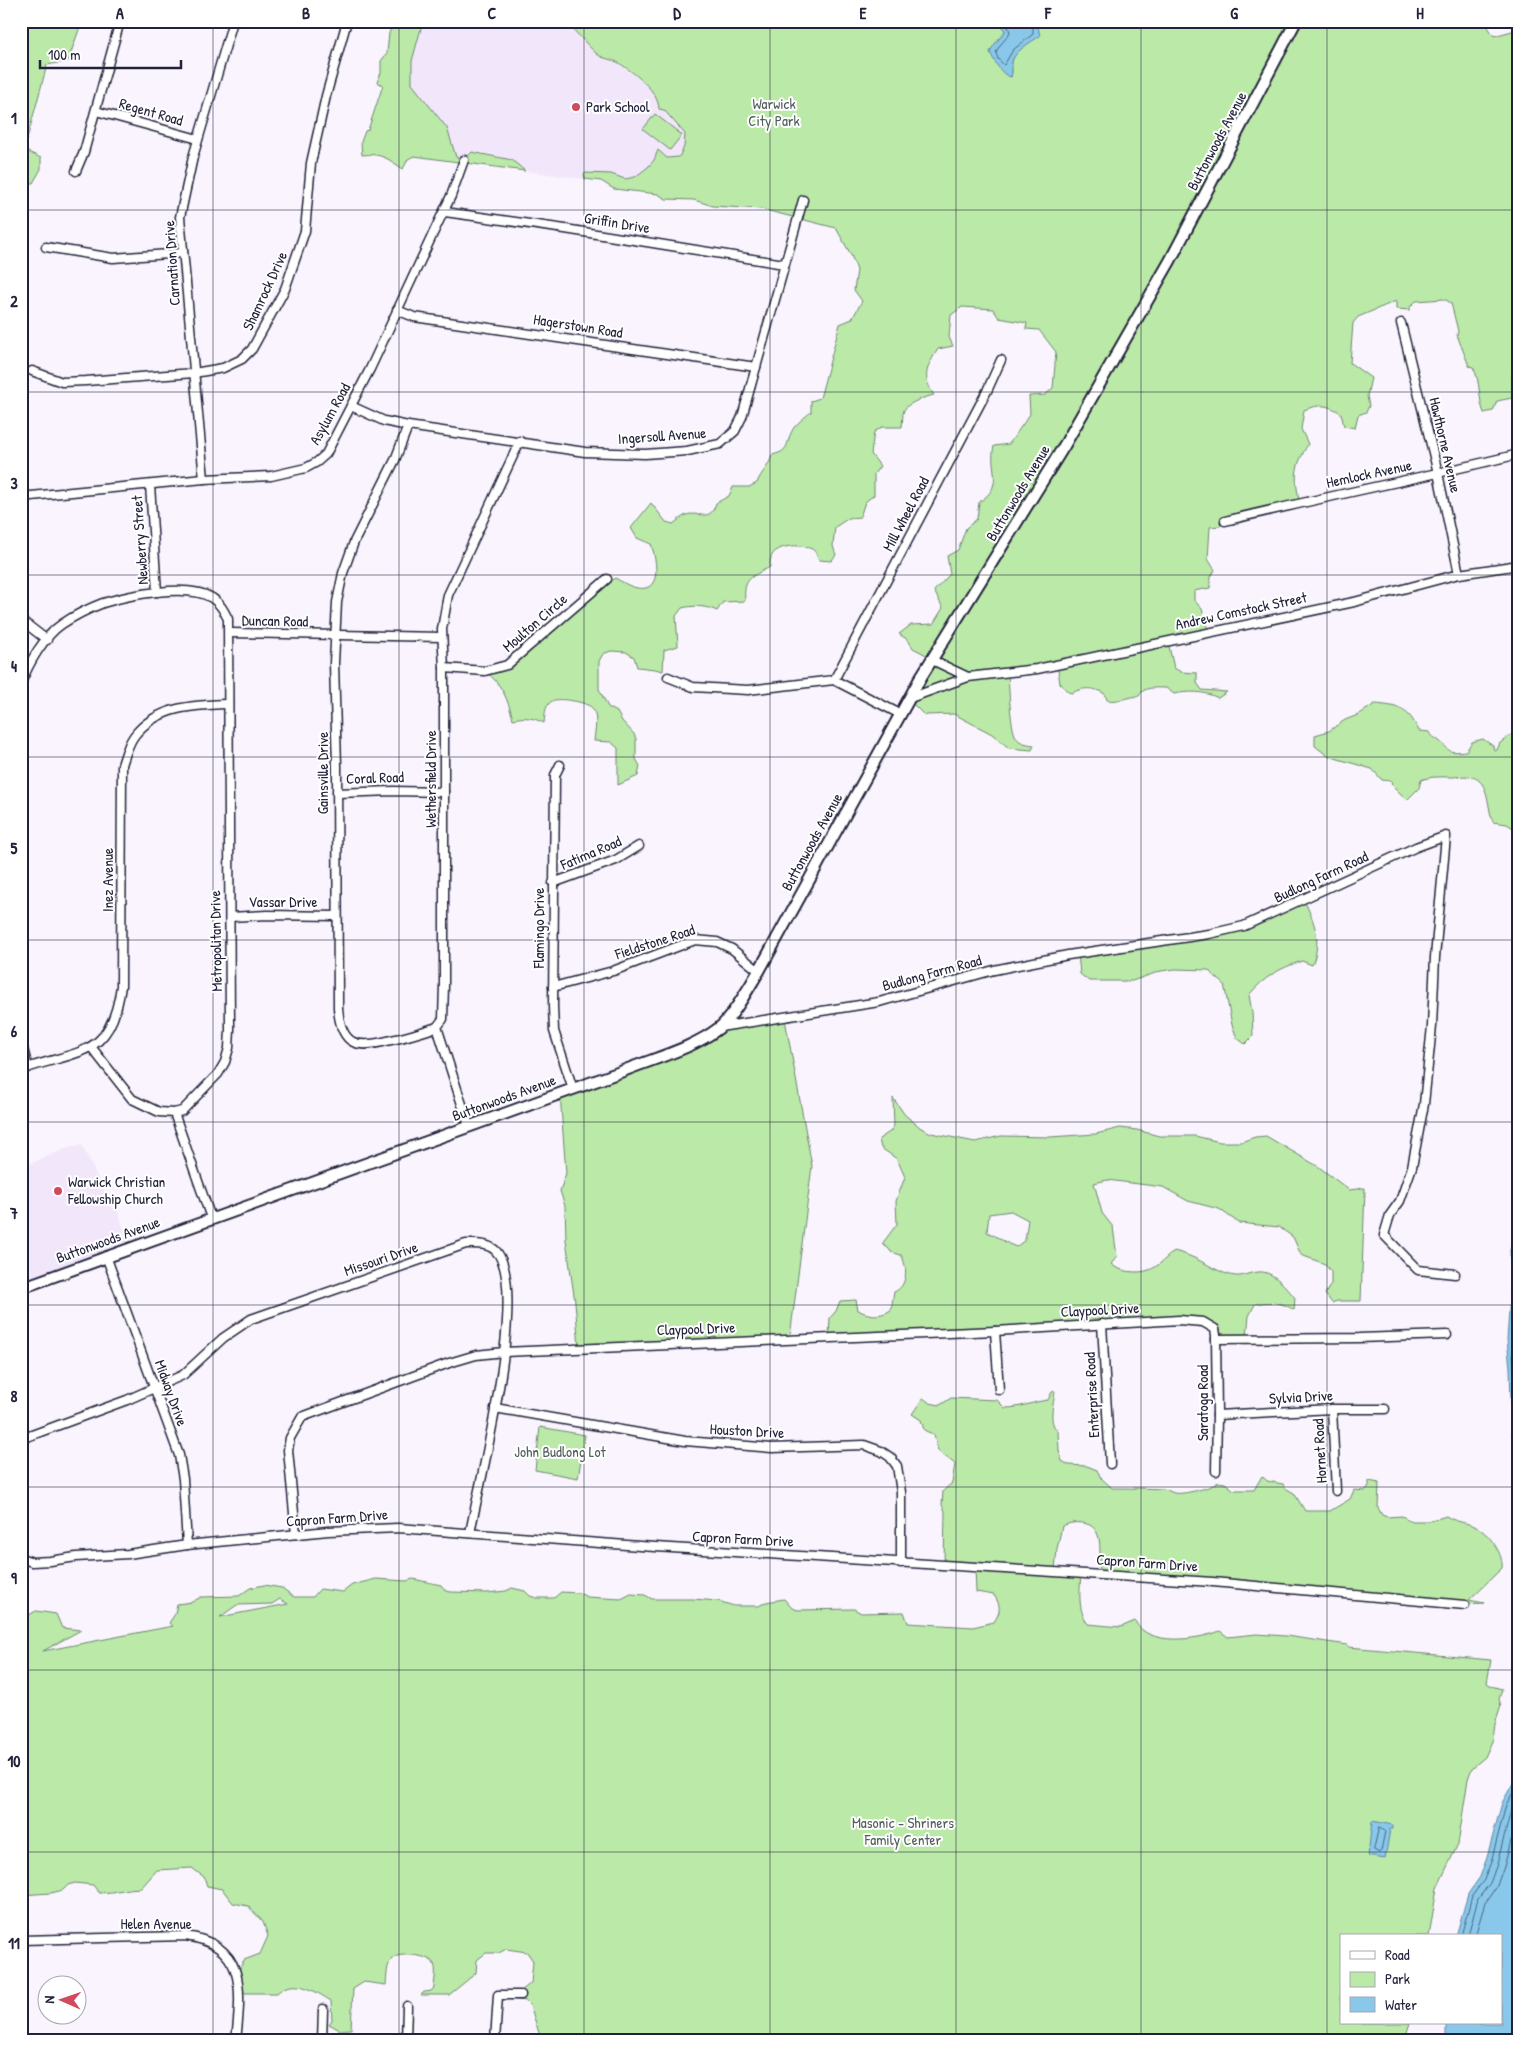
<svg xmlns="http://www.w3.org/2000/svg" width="1540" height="2062" viewBox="0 0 1540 2062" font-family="'Patrick Hand',sans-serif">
<rect width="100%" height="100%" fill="#f9f4fd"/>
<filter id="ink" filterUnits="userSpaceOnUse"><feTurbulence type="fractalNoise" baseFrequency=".02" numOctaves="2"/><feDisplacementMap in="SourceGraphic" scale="10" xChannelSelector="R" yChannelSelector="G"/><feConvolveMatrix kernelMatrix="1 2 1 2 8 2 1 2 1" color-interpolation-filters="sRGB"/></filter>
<g filter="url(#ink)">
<g fill="#f2e6fb">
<path d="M423,21H559L565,24L574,30L598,55L618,63L643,82L659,100L664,110L685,134L684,147L679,157L667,158L655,155L654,160L648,167L635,177L625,179L611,174H584L585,179L525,171L512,160L484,153L472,152L464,160L456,157L427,104L412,84V61Z"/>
<path d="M82,1145L111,1206L118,1212L130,1246L21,1287V1168L68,1148Z"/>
</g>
<g fill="#bbe9a8" stroke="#6e8672" fill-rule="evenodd">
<path d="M21,21H82L68,61L47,65L24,150L41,158V169L33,183H21Z"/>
<path d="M395,21H423L412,61V84L447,128L456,157L464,160L472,152L512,160L525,171L414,156L408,159L403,169C387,158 381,153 362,155L361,142L365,131L368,130L383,85L377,82L381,73V61L387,53L389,33Z"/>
<path d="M559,21H948L945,25L957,27L969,21H998L1001,23L1005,31L1001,38L997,39L1011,77C1013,71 1011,66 1012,61C1015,50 1031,42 1039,36L1037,21H1484L1494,36L1512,31L1519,25V365L1512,374V398L1497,401L1493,411L1484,413C1478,398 1481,382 1473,367L1469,366L1457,335L1458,331L1451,303L1444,299L1416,301L1410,307V310L1396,309V301L1358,317L1353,323L1350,363L1371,378L1367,396L1369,406L1366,412L1358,415L1355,428L1344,426L1341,413C1326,404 1320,404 1304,410L1301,429L1308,444C1295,467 1294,474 1299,500L1231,517L1220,526L1210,527L1208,559L1215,570L1211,577L1210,588L1194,591V600L1202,609L1208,630L1168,642L1174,668L1181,672L1197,673V683L1202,690L1227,692L1218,698C1205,691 1188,691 1174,694L1166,688C1155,688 1144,686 1139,696C1127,697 1119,702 1107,700L1105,694C1094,687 1083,687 1072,693L1068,692L1060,683L1057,664L1008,673C1009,687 1010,727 1016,737C1019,743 1027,744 1034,745L1032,750L1009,748L992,734L954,714L927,715L925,716L909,700L932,658L913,648L908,640L899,634L911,625L933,624L943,608L934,591L950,574L947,556L958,550L966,528L977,519L979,502C1006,485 988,469 994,446L1009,444L1030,414L1029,396L1045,395L1053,388L1056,352L1039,330L1026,329L1027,323L999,318L993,309L962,307L951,315L949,337L953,346L938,349C927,367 921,376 934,395C928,396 907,403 904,410C902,414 903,422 902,427H882L874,432L871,454L880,466L874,474V495L865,502L860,517L849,518L835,527L833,546L836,555L831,561L819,560C817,555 815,549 809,548C799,544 778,545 772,555C770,559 770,563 770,567C751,577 743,578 745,601L723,602L717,611C706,606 694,605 682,608L676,616L678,646L664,650L663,671L655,669L637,667L634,657L626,652L611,651L603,654L599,661V689L608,707L617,712L622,721L634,734L636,739V759L640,766L638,776L618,785V748L611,742L594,741C595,731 598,717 593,709C589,702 558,697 552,701C544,706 545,716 544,723C534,718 525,716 513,719C508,700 502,684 486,672L508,665L615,578C621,581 627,585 633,587C663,596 657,561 651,544L637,538L631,528L651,503L666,522L673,524C677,521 682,517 686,515C700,511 710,523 716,503L729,496L733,487H749L757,483C761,472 769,467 772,455C791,451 785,443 793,429C797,423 805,417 811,412V401L820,398L840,324L852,319L862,301L854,290L857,270L851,255L836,228L761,209L713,206L694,200L666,199L658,194L614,189L601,181L585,179L584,174L586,173L611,174L625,179L635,177L648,167L654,160L658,150L667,158L679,157L684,147L685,134L664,110L659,109C658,90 634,73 619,63C612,59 603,59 597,54C584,43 576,28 559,21Z"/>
<path d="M655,114L682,135L670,150L643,129Z"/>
<path d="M1375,704C1399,706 1408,708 1419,731L1430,732C1432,737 1434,737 1438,740C1452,751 1445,753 1466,751L1472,742L1483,739L1493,746L1494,750H1497L1500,743L1519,729V832L1507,824L1493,822C1487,809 1490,781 1472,777C1467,775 1458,777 1452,777C1441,777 1431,776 1421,780L1419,788L1407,800L1392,785L1391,781L1382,780L1372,769L1328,756L1315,746V735L1329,731L1345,720L1358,715Z"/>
<path d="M1304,900C1315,923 1322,941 1312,965L1302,961C1280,968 1264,977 1249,995L1252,1012L1253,1036L1245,1044L1237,1038L1232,1025L1224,984L1208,970L1175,969L1161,971L1132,981H1089L1080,974L1078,954L1241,927Z"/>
<path d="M731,1017L760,1021L785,1019L812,1166L790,1337L579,1347L575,1302L566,1240L565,1206L560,1191L566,1173L560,1094L694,1043Z"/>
<path d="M893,1098L905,1115L921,1128L931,1133L975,1142L1001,1136L1050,1137L1096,1134L1120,1128L1137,1130L1159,1136H1195L1220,1142H1241L1255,1137L1266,1136L1319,1167L1349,1190L1365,1188L1361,1301H1337L1332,1303L1325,1294L1331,1284V1272L1325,1264L1301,1255L1293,1237L1279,1227L1239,1223L1219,1209L1188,1201L1163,1187L1107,1180L1094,1183L1102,1213L1113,1227L1117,1257L1111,1264C1120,1272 1138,1274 1149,1270C1158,1267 1167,1257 1174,1251C1195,1256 1206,1265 1224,1273C1243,1280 1243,1273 1258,1272C1273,1270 1287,1288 1295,1298L1294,1310C1283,1302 1268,1301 1255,1304L1249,1316L1247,1336L1216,1335L1203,1322L829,1336L830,1318L836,1311L840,1301L856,1300L858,1310C869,1316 880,1317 891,1310L894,1292C908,1286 908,1267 901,1255L891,1252L888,1248L882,1244L897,1224L896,1201L905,1177L897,1159L881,1148L879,1139L891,1131L894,1125ZM1011,1211L1028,1220L1025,1240L1016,1247C1005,1243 997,1236 987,1232L989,1214Z"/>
<path d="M1055,1391C1054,1404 1047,1422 1058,1431L1059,1451L1062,1461L1069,1465L1087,1466L1097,1470L1101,1478L1112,1488C1129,1488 1146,1488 1163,1489C1167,1489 1170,1492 1174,1493C1182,1495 1212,1488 1218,1482L1225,1483L1234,1490H1254L1262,1476L1267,1481L1283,1484L1285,1488L1294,1493L1305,1511H1330L1350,1499L1354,1490L1365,1491L1369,1486V1481L1379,1483L1378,1508L1382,1515L1387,1517L1402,1516L1411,1521H1430L1446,1516C1455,1522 1466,1522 1476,1527C1489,1533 1504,1554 1502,1568L1469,1600L1484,1603L1466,1604L1099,1573C1099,1555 1106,1525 1082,1523C1074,1522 1070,1523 1062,1526L1057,1549L1055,1570L1081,1573C1080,1590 1077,1610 1088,1624L1121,1627L1135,1621C1148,1647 1197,1640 1220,1631L1228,1637L1257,1634L1286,1636L1348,1645L1349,1647L1491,1660L1487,1683L1491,1686L1502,1689L1499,1699L1501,1706L1495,1724L1493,1739L1485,1757L1472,1768L1468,1779L1458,1844L1437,1888L1429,1936H1341V2023H1410L1404,2041H571L561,2038L540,2036L530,2005L526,2001L499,1998V1991H521L531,1983L533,1961L527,1952L506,1949L499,1953H486L477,1960L476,1973L449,1995H421L424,1992L431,1991L434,1988C434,1981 437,1971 434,1964C430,1955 401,1952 393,1958C386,1964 387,1977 386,1985L364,1982L353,1989L351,2029L340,2030L329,2024L332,2020L331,2001C315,1991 294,1977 277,1993H245L243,1991L239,1970L244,1960L260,1954L268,1936L263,1922L248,1906L233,1903L222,1889L207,1886L204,1877L192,1868L157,1870L141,1888C126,1888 114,1893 99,1893L93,1885L75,1883L68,1885L63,1890L51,1893L21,1895V1615H29L36,1611L56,1614L62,1628L81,1630L43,1651L173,1626L169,1623L175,1614L177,1604L192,1602L201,1597L239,1596L250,1588L264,1585L282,1588L294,1597H313L320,1589L343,1592L352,1585L376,1579L406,1581L413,1579L441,1585L446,1591L451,1592L487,1593L506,1591L512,1588L525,1591L530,1596L537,1598H554L561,1592L579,1593L587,1597L621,1599L631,1594L645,1595L652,1599H693L718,1601L734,1606H759L766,1602L784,1599L792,1608L798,1610L854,1609L861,1613L904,1612L908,1623L973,1627L994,1622C1001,1611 1001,1606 994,1595L976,1592L975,1567L944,1564L945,1511L942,1505L943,1491L952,1483L955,1464L938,1451L934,1435L924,1430L921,1420L912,1414L923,1398L930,1403L940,1405L951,1398L997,1400L1005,1408C1020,1408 1032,1402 1048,1400L1052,1392ZM280,1599L288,1604L220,1617L237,1605L272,1604Z"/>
<path d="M540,1427L585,1435L578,1478L535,1470Z"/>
</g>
<g fill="#89c8ea" stroke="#6086a4">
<path d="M998,21H1037L1040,36C1031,42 1016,50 1012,61C1011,65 1013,71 1011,77C1001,75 994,61 990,52C994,43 1000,39 1005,31L1001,23Z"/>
<path d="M1519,1139V1455L1512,1434L1510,1368L1507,1340L1511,1282L1510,1250L1518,1230L1517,1184Z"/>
<path d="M1519,1772V2041H1446V2023H1501V1936H1456L1468,1894L1480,1877L1486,1860L1502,1803Z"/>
<path d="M1372,1821L1393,1825V1829H1390L1385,1859L1368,1856Z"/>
</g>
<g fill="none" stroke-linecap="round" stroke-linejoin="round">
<g stroke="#4b6481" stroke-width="1">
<path d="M1006,21L1010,32C1006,40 999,44 996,53L998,59L1004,65L1013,50L1033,34V21"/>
<path d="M1519,1244L1515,1251L1516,1282L1512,1340L1519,1438"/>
<path d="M1379,1828L1385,1831L1381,1851L1379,1853L1374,1850Z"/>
<path d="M1461,1936L1472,1896L1484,1880L1491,1862L1506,1805L1519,1782"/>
<path d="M1468,1936L1478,1899L1490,1883L1497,1864L1512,1807L1519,1794"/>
<path d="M1475,1936L1485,1903L1496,1887L1504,1867L1519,1811"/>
</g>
<g stroke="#22223b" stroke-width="11">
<g id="street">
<path d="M96,111L198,139"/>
<path d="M76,171L84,152L120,21"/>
<path d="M445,212L565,229L784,264"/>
<path d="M46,247L113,258L183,253"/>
<path d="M397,310L414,317L756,367"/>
<path d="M1401,323L1438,473L1459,574"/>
<path d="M32,371L62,382L86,381L194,373L223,368L242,359L252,349L285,289L305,231L311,163L326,96L347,21"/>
<path d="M351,406L384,421L408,426L585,452L645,454L687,451L720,444L735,431L742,417L803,200"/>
<path d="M408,426L395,460L354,542L343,573L337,602L334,663L337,766L338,1008C341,1047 358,1049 391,1040C407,1037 422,1032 437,1027"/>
<path d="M204,479L180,217L193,157L233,21"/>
<path d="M150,485L157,592"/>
<path d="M21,497L204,479L271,476L306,468L317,462L326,454L370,369L438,223L451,196L464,160"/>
<path d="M1225,521C1323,497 1421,478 1519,454"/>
<path d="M21,620L47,640"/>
<path d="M229,633L442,637"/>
<path d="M932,660L968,677"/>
<path d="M444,668L485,671L507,665L607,579"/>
<path d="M668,677L693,687L748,690L834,680L900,714"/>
<path d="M834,680L987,391L1001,360"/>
<path d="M21,683C29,663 44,636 62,624C74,616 90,608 103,603C129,595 188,583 212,598C220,603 224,611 228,619L230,1030L229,1048L225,1062L218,1074L182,1111L174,1113L159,1112L132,1099L92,1048"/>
<path d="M910,698L968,677L1037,669L1354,602L1459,574L1519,565"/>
<path d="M560,765L555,775L553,1006L554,1031L573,1089"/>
<path d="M337,793L393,791L444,792"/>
<path d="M553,883L616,860L639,846"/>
<path d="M230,917L267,915L337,916"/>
<path d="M553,987L613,971L695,940L717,942L732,949L759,971"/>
<path d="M720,1027L879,1002L994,970L1068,955L1209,934L1244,926L1416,847L1446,836L1435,957L1432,1026L1424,1104L1412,1167L1400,1201L1390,1215L1384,1235L1418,1270L1455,1274"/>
<path d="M21,1041L28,1068"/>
<path d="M21,1070C79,1049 111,1059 121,986L122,765C125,756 128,744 134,736C157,706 195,705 228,704"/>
<path d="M174,1113L211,1218"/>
<path d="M469,1126L437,1027L443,1019L444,985V668L442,629L448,595L520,441"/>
<path d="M106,1256L179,1455L183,1479L187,1545"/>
<path d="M1102,1324L1110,1464"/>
<path d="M995,1331L999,1390"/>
<path d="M1216,1339L1359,1338L1447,1335"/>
<path d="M495,1408L685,1441L772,1448L864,1445L881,1451L890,1457L897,1466L901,1492V1563"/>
<path d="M1332,1409L1336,1491"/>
<path d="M1217,1415L1332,1409H1385"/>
<path d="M21,1439L127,1400L183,1375L223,1338L251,1319L466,1244C475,1244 487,1243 495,1250C531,1284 479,1484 470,1533"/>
<path d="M296,1534L288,1450L290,1438L302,1417L449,1363L476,1355L504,1352L995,1331L1179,1320L1203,1322L1215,1329L1216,1335L1217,1415L1216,1471"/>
<path d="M21,1558L32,1562L50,1561L76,1557L128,1554L187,1545L328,1531L398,1528L640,1546L1213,1582L1465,1605"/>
<path d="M21,1940L185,1936C248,1944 241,1992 236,2041"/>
<path d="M322,2041L323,2009"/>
<path d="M406,2041L407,2006"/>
<path d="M495,2041L498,1995H521"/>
</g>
</g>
<g stroke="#22223b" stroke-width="14">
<path id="secondary" d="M21,1288L623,1071C655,1058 692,1049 719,1028C733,1017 749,987 759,971L921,677L1064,446L1170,261L1296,21"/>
</g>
<use href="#street" stroke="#fff" stroke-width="8"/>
<use href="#secondary" stroke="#fff" stroke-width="10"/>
</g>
</g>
<path fill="none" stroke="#22223b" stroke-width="1" stroke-opacity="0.55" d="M213,21V2041M399,21V2041M584,21V2041M770,21V2041M956,21V2041M1141,21V2041M1327,21V2041M21,210H1519M21,392H1519M21,575H1519M21,757H1519M21,940H1519M21,1122H1519M21,1305H1519M21,1487H1519M21,1670H1519M21,1852H1519"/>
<g fill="#d1495b" stroke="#fff" stroke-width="2">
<circle cx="576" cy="107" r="5"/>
<circle cx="58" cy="1191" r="5"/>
</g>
<g text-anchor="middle" stroke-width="4" stroke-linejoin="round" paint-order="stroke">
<g font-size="15" fill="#505e5c" stroke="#fff">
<text x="774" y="109">Warwick<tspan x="774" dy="17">City Park</tspan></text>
<text x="560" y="1457">John Budlong Lot</text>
<text x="903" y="1828">Masonic - Shriners<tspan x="903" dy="17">Family Center</tspan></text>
</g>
<g font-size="15" fill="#22223b" stroke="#fff" text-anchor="start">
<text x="586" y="112">Park School</text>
<text x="68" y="1187">Warwick Christian<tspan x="68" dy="17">Fellowship Church</tspan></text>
</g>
<g font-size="15" fill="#22223b" stroke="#fff">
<text transform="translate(151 112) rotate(16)" y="5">Regent Road</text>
<text transform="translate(1217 141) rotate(-62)" y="5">Buttonwoods Avenue</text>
<text transform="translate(617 223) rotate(9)" y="5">Griffin Drive</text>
<text transform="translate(172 263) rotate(-94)" y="5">Carnation Drive</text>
<text transform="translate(265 291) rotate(-65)" y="5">Shamrock Drive</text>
<text transform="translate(578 326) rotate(9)" y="5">Hagerstown Road</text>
<text transform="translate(330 414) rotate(-61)" y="5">Asylum Road</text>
<text transform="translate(662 436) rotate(-4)" y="5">Ingersoll Avenue</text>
<text transform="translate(1445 445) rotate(77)" y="5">Hawthorne Avenue</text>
<text transform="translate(1369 474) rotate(-12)" y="5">Hemlock Avenue</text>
<text transform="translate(1018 493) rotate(-59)" y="5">Buttonwoods Avenue</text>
<text transform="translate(906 514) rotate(-62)" y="5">Mill Wheel Road</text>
<text transform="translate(140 540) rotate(-94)" y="5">Newberry Street</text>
<text transform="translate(1241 611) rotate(-12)" y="5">Andrew Comstock Street</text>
<text transform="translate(275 621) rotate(1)" y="5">Duncan Road</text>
<text transform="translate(535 623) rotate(-41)" y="5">Moulton Circle</text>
<text transform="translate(323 773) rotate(-90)" y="5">Gainsville Drive</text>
<text transform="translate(375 778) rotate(-2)" y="5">Coral Road</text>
<text transform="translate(431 779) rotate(-90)" y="5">Wethersfield Drive</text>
<text transform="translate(812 842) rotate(-61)" y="5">Buttonwoods Avenue</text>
<text transform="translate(591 853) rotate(-23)" y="5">Fatima Road</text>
<text transform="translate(1321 877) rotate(-25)" y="5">Budlong Farm Road</text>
<text transform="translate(108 880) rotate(-90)" y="5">Inez Avenue</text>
<text x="283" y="907">Vassar Drive</text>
<text transform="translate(539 928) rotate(-90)" y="5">Flamingo Drive</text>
<text transform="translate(216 941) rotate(-91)" y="5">Metropolitan Drive</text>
<text transform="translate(655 942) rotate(-18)" y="5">Fieldstone Road</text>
<text transform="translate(932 973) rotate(-15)" y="5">Budlong Farm Road</text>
<text transform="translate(504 1098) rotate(-20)" y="5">Buttonwoods Avenue</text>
<text transform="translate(108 1240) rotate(-20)" y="5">Buttonwoods Avenue</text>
<text transform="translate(381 1259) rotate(-19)" y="5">Missouri Drive</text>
<text transform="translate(1100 1310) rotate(-3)" y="5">Claypool Drive</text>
<text transform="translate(696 1329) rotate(-2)" y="5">Claypool Drive</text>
<text transform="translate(171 1393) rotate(70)" y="5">Midway Drive</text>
<text transform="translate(1092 1395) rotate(-93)" y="5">Enterprise Road</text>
<text transform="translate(1301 1397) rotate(-3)" y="5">Sylvia Drive</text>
<text transform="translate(1203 1403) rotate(-90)" y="5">Saratoga Road</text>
<text transform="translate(747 1431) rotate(3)" y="5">Houston Drive</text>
<text transform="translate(1320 1451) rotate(-93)" y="5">Hornet Road</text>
<text transform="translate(337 1518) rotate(-4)" y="5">Capron Farm Drive</text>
<text transform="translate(743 1539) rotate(3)" y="5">Capron Farm Drive</text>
<text transform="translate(1147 1563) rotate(4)" y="5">Capron Farm Drive</text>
<text x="156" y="1929">Helen Avenue</text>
</g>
</g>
<rect width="1540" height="2062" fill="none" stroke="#fff" stroke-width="55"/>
<rect x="1340" y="1934" width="162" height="90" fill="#ffffff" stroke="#a7a7b1"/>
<rect x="1350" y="1951" width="25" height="8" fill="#ffffff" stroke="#a7a7b1"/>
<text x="1385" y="1960" font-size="15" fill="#22223b">Road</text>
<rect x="1350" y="1972" width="25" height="15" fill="#bbe9a8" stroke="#a7a7b1"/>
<text x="1385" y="1984" font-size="15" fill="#22223b">Park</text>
<rect x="1350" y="1997" width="25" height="15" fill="#89c8ea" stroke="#a7a7b1"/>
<text x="1385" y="2010" font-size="15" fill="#22223b">Water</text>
<g transform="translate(62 2000) rotate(272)"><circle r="24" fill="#ffffff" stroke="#a7a7b1"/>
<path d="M0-4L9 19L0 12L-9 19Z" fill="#d1495b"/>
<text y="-8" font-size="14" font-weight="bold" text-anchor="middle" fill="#22223b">N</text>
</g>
<path d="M40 60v8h141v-8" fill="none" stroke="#22223b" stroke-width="2.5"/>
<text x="48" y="60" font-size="15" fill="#22223b" stroke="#ffffff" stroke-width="4" paint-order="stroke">100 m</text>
<rect x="28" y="28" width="1484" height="2006" fill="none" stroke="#22223b" stroke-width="2"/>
<g font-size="16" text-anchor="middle" font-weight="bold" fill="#22223b">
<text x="120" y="19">A</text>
<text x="306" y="19">B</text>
<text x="492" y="19">C</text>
<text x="677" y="19">D</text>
<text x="863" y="19">E</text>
<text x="1048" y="19">F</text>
<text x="1234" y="19">G</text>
<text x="1420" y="19">H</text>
<text x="14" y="124">1</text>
<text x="14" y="307">2</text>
<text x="14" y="489">3</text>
<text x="14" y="672">4</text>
<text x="14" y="854">5</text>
<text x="14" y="1037">6</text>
<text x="14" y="1219">7</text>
<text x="14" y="1402">8</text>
<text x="14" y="1584">9</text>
<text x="14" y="1767">10</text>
<text x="14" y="1949">11</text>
</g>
</svg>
